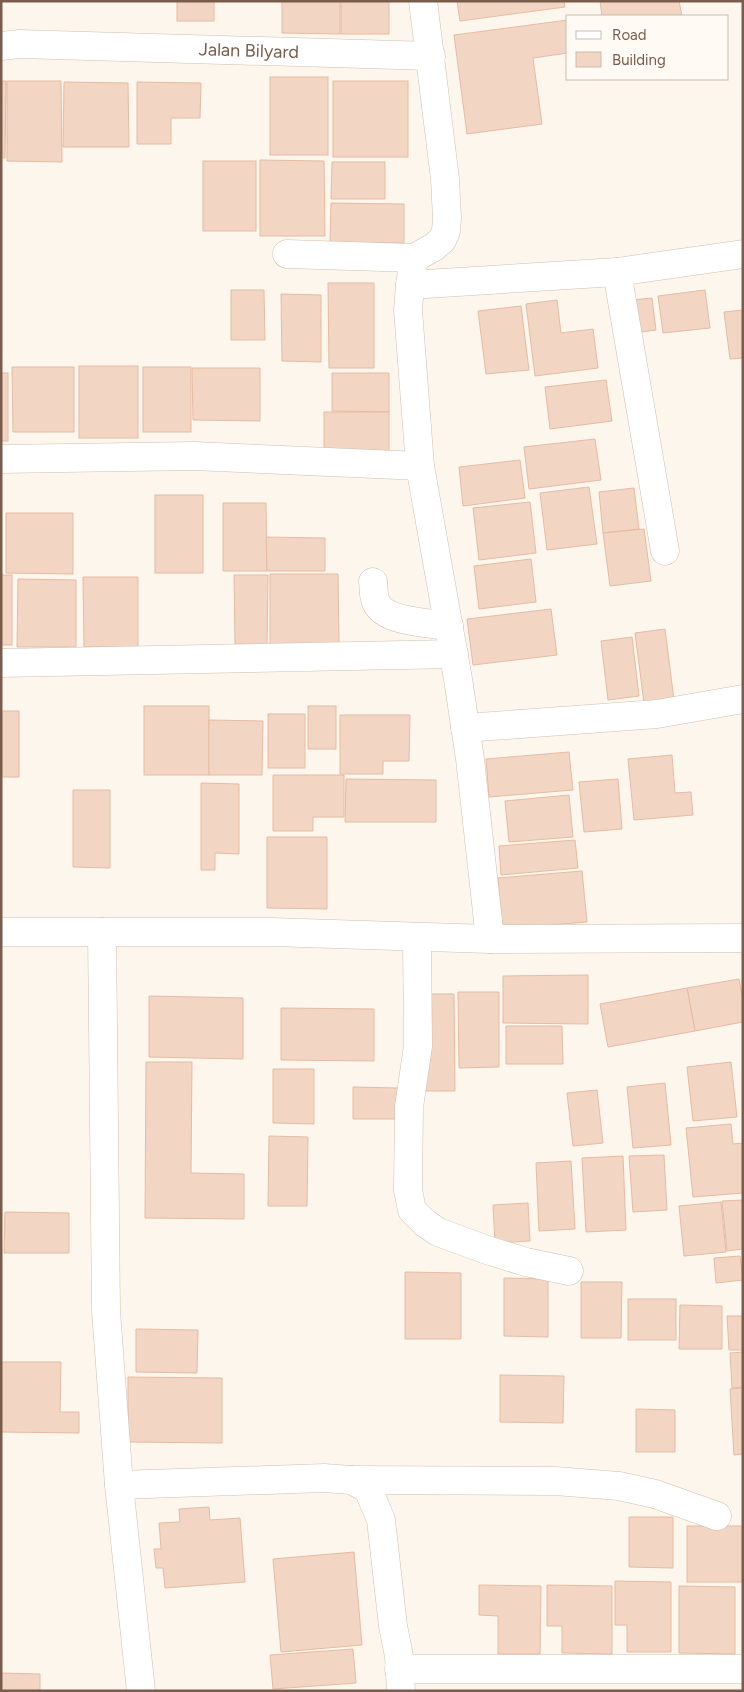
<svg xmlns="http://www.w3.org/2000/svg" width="744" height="1692" viewBox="0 0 744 1692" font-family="Figtree,sans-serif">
<rect width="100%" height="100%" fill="#fdf6ec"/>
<g fill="#f3d5c3" stroke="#e6bba3">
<rect x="177" y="1" width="37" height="20"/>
<path d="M282,1H340V34L282,33Z"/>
<rect x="341" y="1" width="48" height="33"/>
<path d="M457,1H564L565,7L460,21Z"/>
<path d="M600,1H679L682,16H602Z"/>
<path d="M568,20V53L533,58L542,124L467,134L454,35Z"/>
<rect x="270" y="77" width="58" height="78"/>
<path d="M1,81H6L5,158H1Z"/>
<path d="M7,81H61L62,162L7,161Z"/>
<rect x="333" y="81" width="75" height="76"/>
<path d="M64,82L128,83L129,147H63Z"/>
<path d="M137,82L201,83L200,118H171V144H137Z"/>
<path d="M260,160L324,161L325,236H260Z"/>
<rect x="203" y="161" width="53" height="70"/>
<path d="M332,162H385V199H331Z"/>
<path d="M331,203L404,204V243H330Z"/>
<path d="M328,283H374V368H329Z"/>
<path d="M231,290H264L265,340H231Z"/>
<path d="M705,290L710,328L663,333L658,296Z"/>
<path d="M281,294L321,295V362L282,361Z"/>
<path d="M652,298L656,330L635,333L632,300Z"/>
<path d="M557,300L561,333L593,329L598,368L535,376L526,304Z"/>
<path d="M521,306L529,370L486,374L478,311Z"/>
<path d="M743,310V358L730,359L724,312Z"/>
<rect x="79" y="366" width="59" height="72"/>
<path d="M12,367H74V432H13Z"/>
<rect x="143" y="367" width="48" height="65"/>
<path d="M192,368H260V421L193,420Z"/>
<rect x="1" y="373" width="7" height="68"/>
<path d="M332,373H389V412L332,411Z"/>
<path d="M606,380L612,421L550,429L545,387Z"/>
<rect x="324" y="412" width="65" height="41"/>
<path d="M595,439L601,480L529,489L524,447Z"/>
<path d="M520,460L525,498L463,506L459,467Z"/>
<path d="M589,487L597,544L547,550L540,493Z"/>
<path d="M634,488L639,529L603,533L599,492Z"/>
<rect x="155" y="495" width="48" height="78"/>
<path d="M530,502L536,553L479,560L473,508Z"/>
<path d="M223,503H266L267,571H223Z"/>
<path d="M6,513H73V574L6,573Z"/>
<path d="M644,529L651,581L610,586L603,533Z"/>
<path d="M266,537L325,538V571H267Z"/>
<path d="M531,559L536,602L479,609L474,566Z"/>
<path d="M270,574H338L339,644H270Z"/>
<rect x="1" y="575" width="11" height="70"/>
<path d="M234,575H268L267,645L235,644Z"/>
<path d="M83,577H138V647H84Z"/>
<path d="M18,579L76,580V647H17Z"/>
<path d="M551,609L557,655L473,665L467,619Z"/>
<path d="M665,629L674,700L644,703L635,633Z"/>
<path d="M632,637L639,696L608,700L601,641Z"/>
<rect x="144" y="706" width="65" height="69"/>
<rect x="308" y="706" width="28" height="43"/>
<rect x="1" y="711" width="18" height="66"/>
<rect x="268" y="714" width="37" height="54"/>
<path d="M340,715H410L409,761H383V774H340Z"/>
<path d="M209,720L263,721L262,775H209Z"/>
<path d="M569,752L573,790L489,797L486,759Z"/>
<path d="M672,755L675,793L691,792L693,815L634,820L628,759Z"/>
<path d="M273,775H344V817H313V831H273Z"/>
<path d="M346,779L436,780V822H345Z"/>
<path d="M618,779L622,829L584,832L579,782Z"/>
<path d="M201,783L239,784V854L215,853V870H201Z"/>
<path d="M73,790H110V868L73,867Z"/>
<path d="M569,795L573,837L509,842L505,801Z"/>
<path d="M267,837H327V909L267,908Z"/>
<path d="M575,840L578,868L501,875L499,846Z"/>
<path d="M582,871L587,922L502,929L498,878Z"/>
<path d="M588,975V1024L503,1023V976Z"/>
<path d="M739,979L743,1000V1022L695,1031L687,988Z"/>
<path d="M687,988L695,1031L608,1047L600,1004Z"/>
<path d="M458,992H499V1067L459,1068Z"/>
<path d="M424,994H454L455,1091H424Z"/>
<path d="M149,996L243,998V1059L149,1057Z"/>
<path d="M281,1008L374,1009V1061L281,1060Z"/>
<path d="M506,1026H562L563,1064H506Z"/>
<path d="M146,1062H192L191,1173L244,1174V1219L145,1218Z"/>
<path d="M731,1062L737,1117L693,1121L687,1067Z"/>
<path d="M273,1069H314V1124L273,1123Z"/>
<path d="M665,1083L671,1145L633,1148L627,1087Z"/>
<path d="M353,1087L398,1088V1119H353Z"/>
<path d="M597,1090L603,1143L573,1146L567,1093Z"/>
<path d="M731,1124L733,1144L743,1143V1193L693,1197L686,1128Z"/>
<path d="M269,1136L308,1137L307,1206H268Z"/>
<path d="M664,1155L667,1210L633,1212L629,1156Z"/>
<path d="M623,1156L626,1230L586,1232L582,1158Z"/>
<path d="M571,1161L575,1229L539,1231L536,1163Z"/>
<path d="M743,1200V1249L727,1251L722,1201Z"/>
<path d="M721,1202L726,1252L684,1256L679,1206Z"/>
<path d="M528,1203L530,1241L495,1243L493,1205Z"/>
<path d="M5,1212L69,1213V1253H4Z"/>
<path d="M740,1256L743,1280L716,1283L714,1258Z"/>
<path d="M405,1272L461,1273V1339H405Z"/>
<path d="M504,1278L548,1279V1337L504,1336Z"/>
<path d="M581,1282H622L621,1338H581Z"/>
<rect x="628" y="1299" width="48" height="41"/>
<path d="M680,1305L722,1306V1349H679Z"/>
<path d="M727,1316H743V1350H729Z"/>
<path d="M136,1329L198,1330L197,1373L136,1372Z"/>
<path d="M743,1352V1387L732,1388L730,1353Z"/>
<path d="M1,1362H61L60,1412H79V1433L1,1432Z"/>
<path d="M500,1375L564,1376L563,1423L500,1422Z"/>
<path d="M128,1377L222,1378V1443L128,1442Z"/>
<path d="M743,1388V1454L734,1455L730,1389Z"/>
<path d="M636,1409L675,1410V1452H636Z"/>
<path d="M209,1507L210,1520L240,1518L245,1582L165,1588L163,1568H156L154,1549H161L159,1523L180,1522L179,1509Z"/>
<path d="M629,1517H673V1568L629,1567Z"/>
<rect x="687" y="1526" width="56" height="56"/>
<path d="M354,1552L362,1645L281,1652L273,1559Z"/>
<path d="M615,1581L671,1582V1652H627V1625H615Z"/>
<path d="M479,1585L541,1586L540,1654H498V1616L479,1615Z"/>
<path d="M547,1585L612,1586V1654L562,1653V1626H547Z"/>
<path d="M679,1586L735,1587V1654L679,1653Z"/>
<path d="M353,1649L356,1683L273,1689L270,1655Z"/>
<path d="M1,1673L40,1674V1691H1Z"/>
</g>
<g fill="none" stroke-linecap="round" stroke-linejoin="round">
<g stroke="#d1beb0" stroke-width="29">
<g id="minor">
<path id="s1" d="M1,46L20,44L431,56"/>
<path d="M287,254L414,258"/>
<path d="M617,272L665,551"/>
<path d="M410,285L414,258L434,247L442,240L446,231L447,218L445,179L423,1"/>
<path d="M1,459L194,456L420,466"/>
<path d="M373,582C374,588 373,596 376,602C384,622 429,623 449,626"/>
<path d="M1,663L454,654"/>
<path d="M465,728L657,714L743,699"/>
<path d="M102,932L106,1311L119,1485L141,1691"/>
<path d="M417,937L418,1046L409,1107L408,1190L412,1210L425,1223L438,1232L487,1250L526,1262L569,1271"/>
<path d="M490,939L470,759L458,679L420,466L408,310L410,285L617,272L743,254"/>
<path d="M351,1480L555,1481L619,1486L655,1494L717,1516"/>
<path d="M119,1485L324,1478L351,1480L368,1489L381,1520L393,1626L399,1656L401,1691"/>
<path d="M399,1669H743"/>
</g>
</g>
<g stroke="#d1beb0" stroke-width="29">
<path id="tertiary" d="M1,932H271L490,939L743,938"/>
</g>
<use href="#minor" stroke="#fff" stroke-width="28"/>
<use href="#tertiary" stroke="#fff" stroke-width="28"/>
</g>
<g text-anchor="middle" stroke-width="4" stroke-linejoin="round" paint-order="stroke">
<g font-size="18" fill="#7a5c4d" stroke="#fffaf3">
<text dy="6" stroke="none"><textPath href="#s1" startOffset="248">Jalan Bilyard</textPath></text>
</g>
</g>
<rect width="744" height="1692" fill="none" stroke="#7a5c4d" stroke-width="5"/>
<rect x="566" y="15" width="162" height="65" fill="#fffaf3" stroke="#cabbb1"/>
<rect x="576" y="31" width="25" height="8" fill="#ffffff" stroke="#cabbb1"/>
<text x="612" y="40" font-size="15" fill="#7a5c4d">Road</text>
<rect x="576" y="52" width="25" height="15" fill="#f3d5c3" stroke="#cabbb1"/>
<text x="612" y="65" font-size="15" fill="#7a5c4d">Building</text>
</svg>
